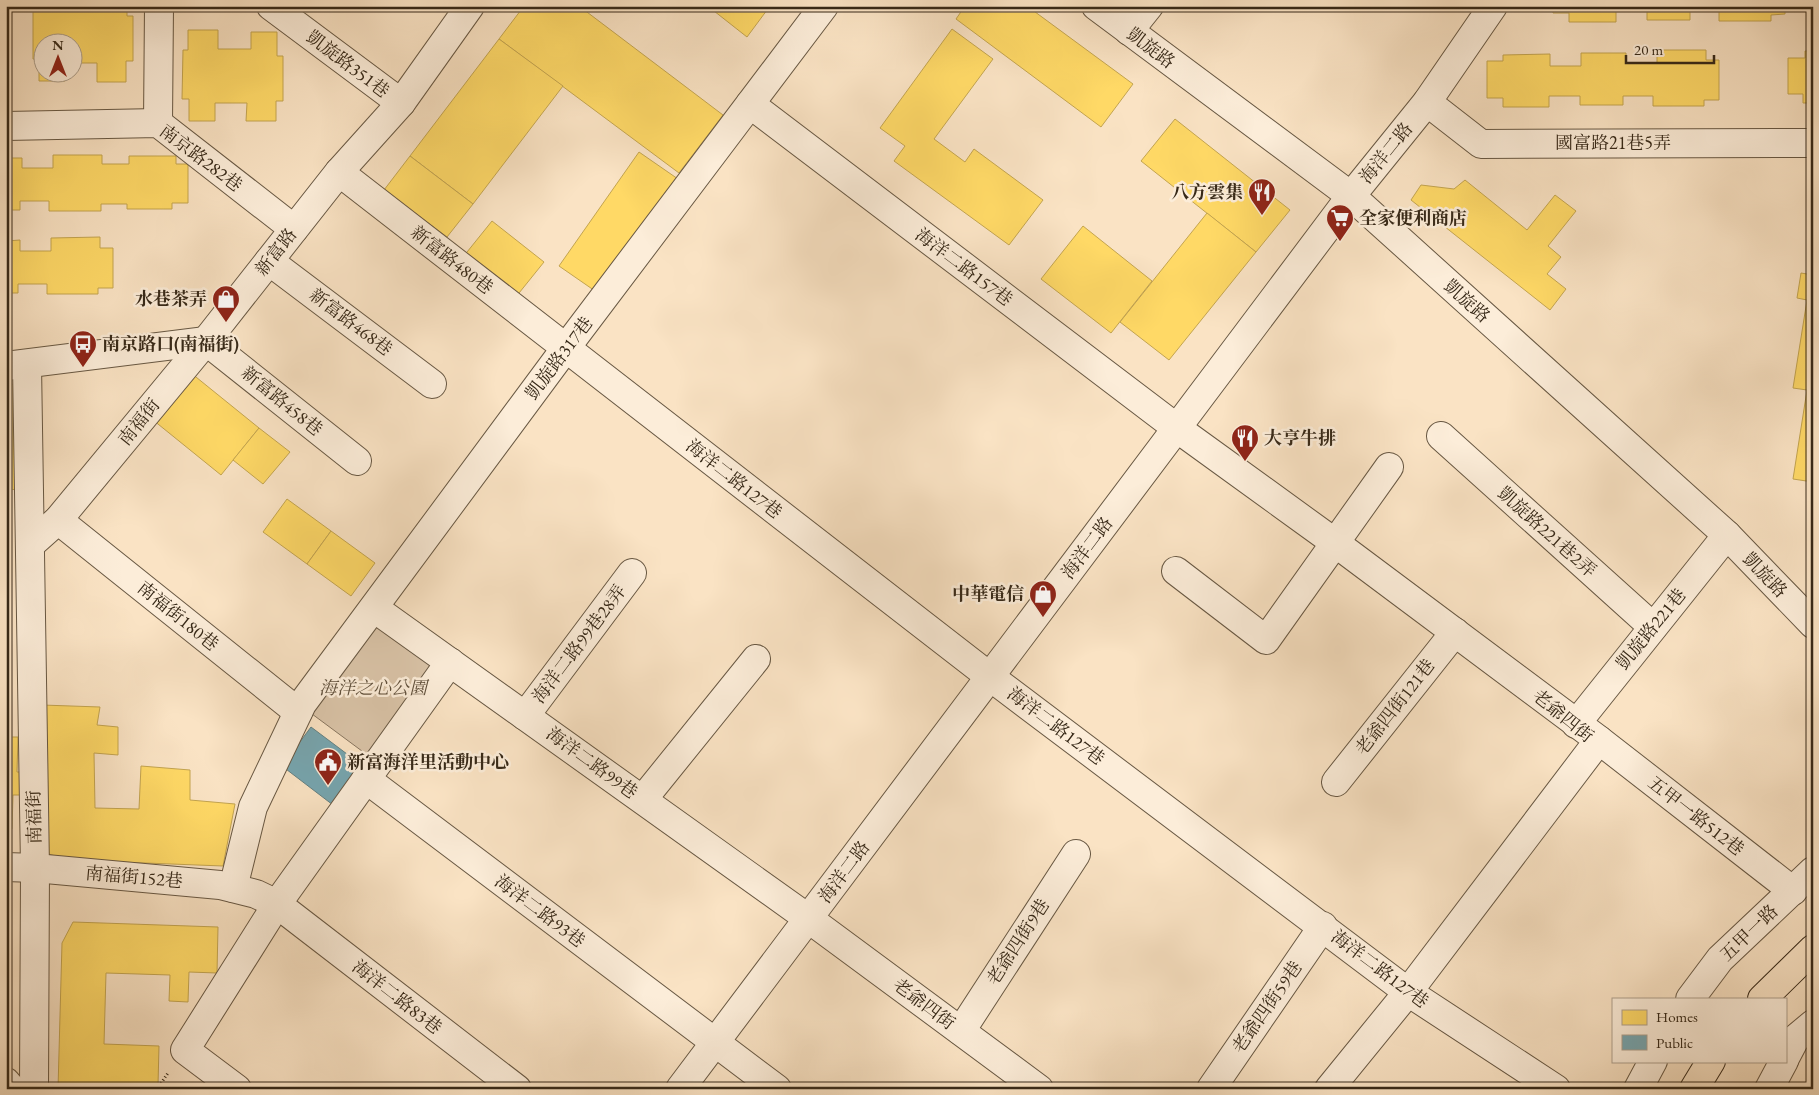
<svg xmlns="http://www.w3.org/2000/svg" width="1819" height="1095" viewBox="0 0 1819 1095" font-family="'EB Garamond','Noto Serif TC',serif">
<rect width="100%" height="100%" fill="#fae3c4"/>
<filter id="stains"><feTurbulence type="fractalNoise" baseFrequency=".004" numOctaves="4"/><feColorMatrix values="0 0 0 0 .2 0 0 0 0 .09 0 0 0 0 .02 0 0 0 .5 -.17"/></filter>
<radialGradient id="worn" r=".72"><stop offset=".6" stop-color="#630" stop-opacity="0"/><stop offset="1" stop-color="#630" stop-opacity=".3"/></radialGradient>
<path fill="#d9c3a7" stroke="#887660" d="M375,620L438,666L370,757L308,711Z"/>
<g fill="#ffd966" stroke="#c3a44f">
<path d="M38,6H68V9L127,6V16H133V61H126V82H97V63H72V42H42V72H65V81H39V59H33V11H38Z"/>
<path d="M524,6H579L723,115L679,173L499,39Z"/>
<path d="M717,6H770L747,37L714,11Z"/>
<path d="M965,6H1027L1133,84L1101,127L956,19Z"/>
<path d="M1553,6H1785V14L1771,15V21H1719V11H1690V20H1647V11H1616V22H1569V13H1553Z"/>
<path d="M952,29L993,59L934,139L965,162L974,149L1043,200L1009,245L894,161L905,146L880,128Z"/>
<path d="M188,30H218V49H251V32H277V56H283V101H276V121H246L247,103H215V121H189V99H182L183,50H188Z"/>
<path d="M499,39L563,86L473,204L410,156Z"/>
<path d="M1657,50H1706V60H1719V100H1704V106H1653V96H1623V105H1580V96H1549V107H1503V98H1487V61H1503V55L1550,54V66H1581V53H1626V63H1657Z"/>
<path d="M1805,51H1813V103H1803V94H1788V58H1805Z"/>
<path d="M1175,119L1290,210L1256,252L1141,161Z"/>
<path d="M639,152L678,179L598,293L559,266Z"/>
<path d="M53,155H102V164H129V156H176V164H188V203H172V209H127V204H101V211H49V201H20V210H6V158H22V168H53Z"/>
<path d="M410,156L473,204L447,237L384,190Z"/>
<path d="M1465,180L1527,230L1555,195L1576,211L1548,246L1561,257L1547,274L1566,289L1550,310L1411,200L1421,185L1454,189Z"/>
<path d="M1207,213L1256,252L1169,360L1120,322Z"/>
<path d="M492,221L544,262L515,298L463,257Z"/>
<path d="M1083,226L1152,281L1111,333L1041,279Z"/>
<path d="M100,237V248H113V288H98V294H47V284H18V293H6V241L20,240V251H51V238Z"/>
<path d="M1801,273L1813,275V482L1793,479L1807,390L1793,388L1807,300L1797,298Z"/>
<path d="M191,373L259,428L221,475L153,420Z"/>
<path d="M6,384L25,385L22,490L6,489Z"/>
<path d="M259,428L290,452L263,484L233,460Z"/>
<path d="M287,499L331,531L307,564L263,532Z"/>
<path d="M331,531L375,563L351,596L307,564Z"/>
<path d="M42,705L100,707L97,725L118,727V755L94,753L95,808L139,809L141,766L190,770V800L235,804L223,866L67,860L49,854L37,836Z"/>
<path d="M6,737H18L17,772H22L21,795H13L12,829H6Z"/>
<path d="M73,922L218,927L217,973L189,972L188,1002L169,1001L170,975L106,973L104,1044L159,1046L158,1085L129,1084V1089H58L62,943Z"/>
</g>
<path fill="#76a5af" stroke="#638082" d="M311,727L363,766L333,805L282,766Z"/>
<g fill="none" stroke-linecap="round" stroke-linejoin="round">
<g stroke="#685843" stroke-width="30">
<g id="minor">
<path d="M271,6L401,103"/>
<path d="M1096,6L1351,196L1727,535L1813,624"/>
<path d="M1129,31L1149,6"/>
<path d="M1427,102L1481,144L1813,143"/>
<path d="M750,104L1178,429L1334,542L1599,740L1408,992L1329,1089"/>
<path d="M158,123L159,6"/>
<path d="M6,126L158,123L294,229"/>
<path d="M339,172L989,676L1408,992L1556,1089"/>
<path d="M269,261L432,384"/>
<path d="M206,341L357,461"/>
<path d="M27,365L35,868L34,1089"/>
<path d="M6,366L206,341"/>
<path d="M1441,436L1653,627"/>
<path d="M58,520L298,712"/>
<path d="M30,545L58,520L206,341L339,172L401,103L470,6"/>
<path d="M1176,571L1266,640L1389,467"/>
<path d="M374,608L809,919L1039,1089"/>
<path d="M525,716L632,573"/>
<path d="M1576,724L1727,535"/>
<path d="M1599,740L1793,891"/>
<path d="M366,779L777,1089"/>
<path d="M1336,782L1455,632"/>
<path d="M643,799L756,659"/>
<path d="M6,867L35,868L220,885L256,894L277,904L517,1089"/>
<path d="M233,888L253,807L302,704L565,349L824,6"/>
<path d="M1690,999L1720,959L1813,871"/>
<path d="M961,1031L1076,854"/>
<path d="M1785,1058L1795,1039L1813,1024"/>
<path d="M6,1082L12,1089"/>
<path d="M237,1089L185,1050L277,904L450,662"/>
<path d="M680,1089L1351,196L1427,102L1493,6"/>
<path d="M1211,1089L1323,926"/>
<path d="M1638,1089L1653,1061"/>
<path d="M1769,1089L1784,1061"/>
</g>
</g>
<g stroke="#372918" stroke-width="30">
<g id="major">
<path d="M1762,999L1813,949"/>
<path d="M1694,1089L1711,1061"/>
</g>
</g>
<path stroke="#372918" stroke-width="3" stroke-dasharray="1 2.5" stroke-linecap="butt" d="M157,1089L168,1073"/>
<use href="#minor" stroke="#fcedd9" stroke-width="28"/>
<use href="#major" stroke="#fae3c4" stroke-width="28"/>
</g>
<defs>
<g id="restaurant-pin" transform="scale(1.4375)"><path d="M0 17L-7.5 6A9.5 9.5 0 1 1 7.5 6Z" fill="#8f2418" stroke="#fcedd9"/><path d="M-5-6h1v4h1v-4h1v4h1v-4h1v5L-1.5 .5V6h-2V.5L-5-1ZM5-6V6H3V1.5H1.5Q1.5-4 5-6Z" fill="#fff"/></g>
<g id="supermarket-pin" transform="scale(1.4375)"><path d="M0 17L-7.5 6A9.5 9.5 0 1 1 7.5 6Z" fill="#8f2418" stroke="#fcedd9"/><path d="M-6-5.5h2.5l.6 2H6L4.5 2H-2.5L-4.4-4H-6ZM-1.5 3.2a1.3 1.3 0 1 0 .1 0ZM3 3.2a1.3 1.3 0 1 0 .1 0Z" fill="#fff"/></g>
<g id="shop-pin" transform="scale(1.4375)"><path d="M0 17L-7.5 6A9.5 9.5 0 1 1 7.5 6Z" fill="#8f2418" stroke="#fcedd9"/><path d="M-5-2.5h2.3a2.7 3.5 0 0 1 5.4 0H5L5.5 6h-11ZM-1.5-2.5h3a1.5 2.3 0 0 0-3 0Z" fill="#fff"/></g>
<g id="bus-pin" transform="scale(1.4375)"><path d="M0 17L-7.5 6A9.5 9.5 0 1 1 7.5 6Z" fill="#8f2418" stroke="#fcedd9"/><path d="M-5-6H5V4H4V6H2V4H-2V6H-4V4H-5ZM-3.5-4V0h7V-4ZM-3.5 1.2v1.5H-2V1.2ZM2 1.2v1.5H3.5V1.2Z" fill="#fff"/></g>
<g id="civic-pin" transform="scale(1.4375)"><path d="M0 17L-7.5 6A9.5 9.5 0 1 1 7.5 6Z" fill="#8f2418" stroke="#fcedd9"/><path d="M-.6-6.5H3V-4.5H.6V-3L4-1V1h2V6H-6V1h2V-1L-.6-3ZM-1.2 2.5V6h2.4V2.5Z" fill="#fff"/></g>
</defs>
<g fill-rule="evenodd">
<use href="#restaurant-pin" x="1262" y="192"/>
<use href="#supermarket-pin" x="1340" y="218"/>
<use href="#shop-pin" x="226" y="299"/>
<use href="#bus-pin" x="83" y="344"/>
<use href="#restaurant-pin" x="1245" y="438"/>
<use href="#shop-pin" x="1043" y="594"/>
<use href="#civic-pin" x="328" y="762"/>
</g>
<g text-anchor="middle" stroke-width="5" stroke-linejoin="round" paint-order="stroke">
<g font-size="18" fill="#372918" stroke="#fcedd9">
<text transform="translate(1151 48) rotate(37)" y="6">凱旋路</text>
<text transform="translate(348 64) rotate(37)" y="6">凱旋路351巷</text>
<text x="1613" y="149">國富路21巷5弄</text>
<text transform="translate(1386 153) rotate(-51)" y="6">海洋二路</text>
<text transform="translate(201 158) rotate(37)" y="6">南京路282巷</text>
<text transform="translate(276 252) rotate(-52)" y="6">新富路</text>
<text transform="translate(452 260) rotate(38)" y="6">新富路480巷</text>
<text transform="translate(964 267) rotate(37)" y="6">海洋二路157巷</text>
<text transform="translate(1467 301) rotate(42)" y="6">凱旋路</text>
<text transform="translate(351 322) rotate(37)" y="6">新富路468巷</text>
<text transform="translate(559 358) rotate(-53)" y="6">凱旋路317巷</text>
<text transform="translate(282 401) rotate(39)" y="6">新富路458巷</text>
<text transform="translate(139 422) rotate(-51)" y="6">南福街</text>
<text transform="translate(734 479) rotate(38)" y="6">海洋二路127巷</text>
<text transform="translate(1547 532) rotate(42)" y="6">凱旋路221巷2弄</text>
<text transform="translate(1087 548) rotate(-53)" y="6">海洋二路</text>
<text transform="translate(1765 575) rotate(46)" y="6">凱旋路</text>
<text transform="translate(178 616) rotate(39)" y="6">南福街180巷</text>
<text transform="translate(1651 629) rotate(-51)" y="6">凱旋路221巷</text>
<text transform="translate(579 644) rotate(-53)" y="6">海洋二路99巷28弄</text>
<text transform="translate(1395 707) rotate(-52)" y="6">老爺四街121巷</text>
<text transform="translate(1563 716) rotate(39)" y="6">老爺四街</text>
<text transform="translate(1056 726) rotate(37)" y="6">海洋二路127巷</text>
<text transform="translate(592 763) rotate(36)" y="6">海洋二路99巷</text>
<text transform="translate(1696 816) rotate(38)" y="6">五甲一路512巷</text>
<text transform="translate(34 817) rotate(-91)" y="6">南福街</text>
<text transform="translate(844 872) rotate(-53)" y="6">海洋二路</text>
<text transform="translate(134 877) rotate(5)" y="6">南福街152巷</text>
<text transform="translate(540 911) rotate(37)" y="6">海洋二路93巷</text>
<text transform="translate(1749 933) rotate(-44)" y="6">五甲一路</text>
<text transform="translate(1018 942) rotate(-57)" y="6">老爺四街9巷</text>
<text transform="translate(1380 969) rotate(37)" y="6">海洋二路127巷</text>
<text transform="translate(397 997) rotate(38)" y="6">海洋二路83巷</text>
<text transform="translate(924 1004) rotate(37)" y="6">老爺四街</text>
<text transform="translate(1267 1007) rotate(-55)" y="6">老爺四街59巷</text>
</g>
<g font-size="18" font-weight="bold" fill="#372918" stroke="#fcedd9" text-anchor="start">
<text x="1243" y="198" text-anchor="end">八方雲集</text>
<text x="1359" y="224">全家便利商店</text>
<text x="207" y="305" text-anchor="end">水巷茶弄</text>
<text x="102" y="350">南京路口(南福街)</text>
<text x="1264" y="444">大亨牛排</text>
<text x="1024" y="600" text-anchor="end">中華電信</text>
<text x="347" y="768">新富海洋里活動中心</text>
</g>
<g font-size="18" font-style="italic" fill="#60503c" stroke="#fcedd9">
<text x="373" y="694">海洋之心公園</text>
</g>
</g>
<rect width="1819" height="1095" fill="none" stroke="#fae3c4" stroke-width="25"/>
<rect x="8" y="8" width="1804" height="1080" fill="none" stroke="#372918" stroke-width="2.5"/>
<rect x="12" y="12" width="1794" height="1070" fill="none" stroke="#372918"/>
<rect x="1612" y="998" width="175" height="65" fill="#fcedd9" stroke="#ad9f8c"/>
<rect x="1622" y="1010" width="25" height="15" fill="#ffd966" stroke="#ad9f8c"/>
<text x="1656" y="1022" font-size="15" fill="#372918">Homes</text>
<rect x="1622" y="1035" width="25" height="15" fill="#76a5af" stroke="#ad9f8c"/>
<text x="1656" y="1048" font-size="15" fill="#372918">Public</text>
<g transform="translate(58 58)"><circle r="24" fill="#fcedd9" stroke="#ad9f8c"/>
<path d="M0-4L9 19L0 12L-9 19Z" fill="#8f2418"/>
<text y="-8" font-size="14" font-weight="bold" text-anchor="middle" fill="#372918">N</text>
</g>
<path d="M1626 55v8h88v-8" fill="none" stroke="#372918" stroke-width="2.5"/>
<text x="1634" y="55" font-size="15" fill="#372918" stroke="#fcedd9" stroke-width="4" paint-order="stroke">20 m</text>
<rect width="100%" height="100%" filter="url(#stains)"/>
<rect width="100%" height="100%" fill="url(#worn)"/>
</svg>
